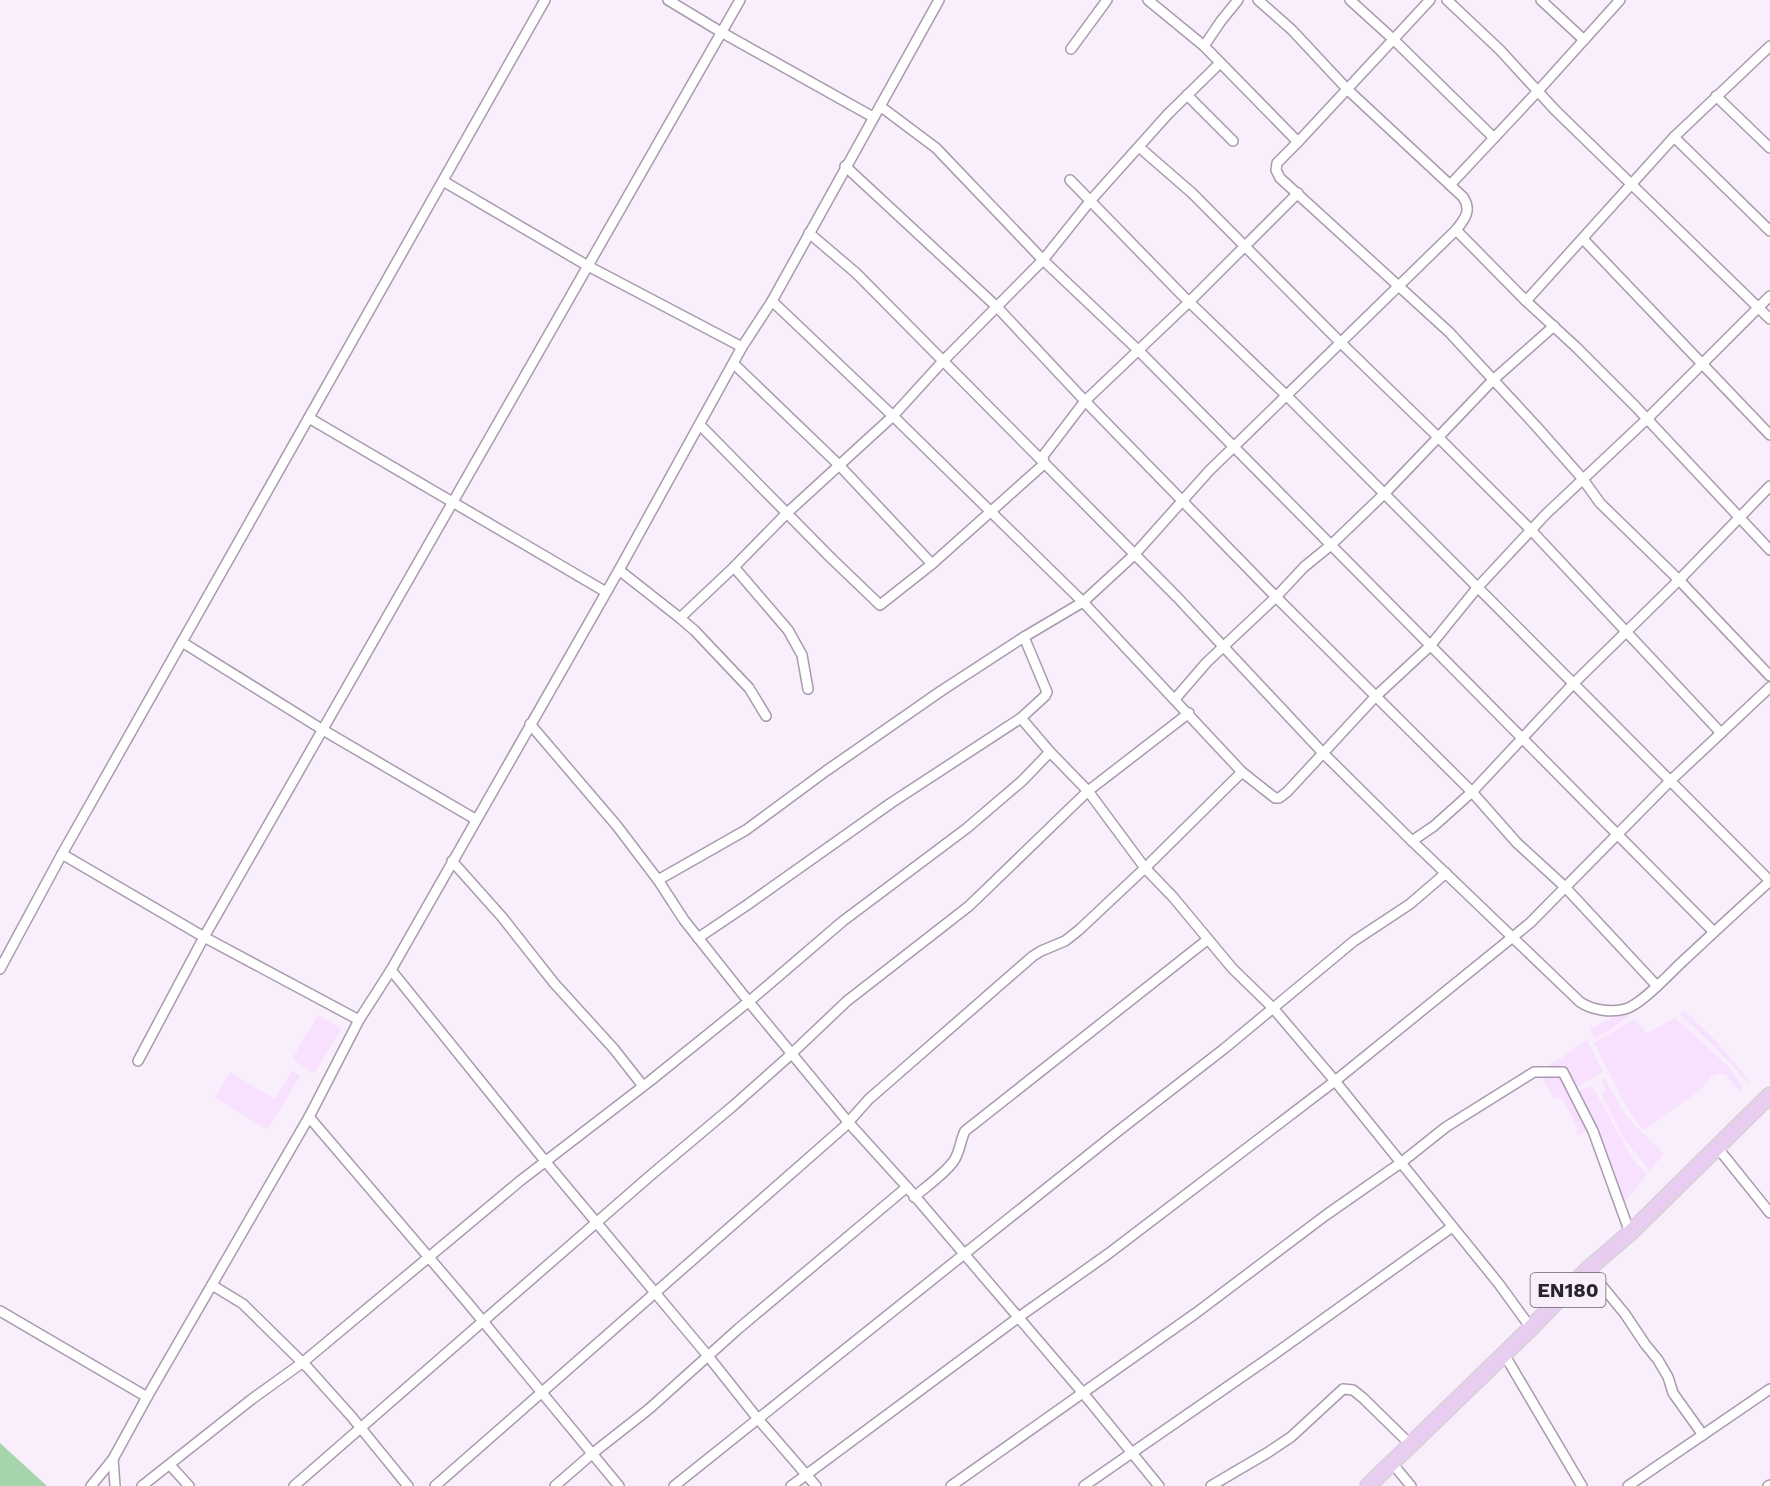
<svg xmlns="http://www.w3.org/2000/svg" width="1770" height="1486" viewBox="0 0 1770 1486" font-family="'Work Sans',sans-serif">
<rect width="100%" height="100%" fill="#f9effc"/>
<g fill="#f7e1fe">
<path d="M1654,995L1616,1026L1595,1039L1590,1029L1606,1021L1617,1011Z"/>
<path d="M1684,1010L1715,1040L1750,1081L1747,1082L1719,1051L1680,1014Z"/>
<path d="M318,1015L341,1029L314,1074L292,1059Z"/>
<path d="M1675,1018L1727,1065L1743,1087L1740,1091L1725,1074L1720,1073L1712,1076L1698,1092L1657,1120L1645,1130L1636,1122L1626,1106L1594,1043L1634,1019L1647,1033Z"/>
<path d="M1587,1040L1603,1072L1576,1088L1565,1069L1560,1067L1551,1070L1549,1064L1555,1062Z"/>
<path d="M292,1071L300,1076L267,1130L215,1097L230,1072L275,1099Z"/>
<path d="M1561,1075L1589,1129L1577,1136L1576,1125L1562,1097L1554,1099L1541,1076Z"/>
<path d="M1605,1078L1621,1108L1634,1125L1664,1153L1650,1171L1624,1139L1601,1094L1606,1090L1601,1079Z"/>
<path d="M1592,1086L1633,1160L1647,1174L1625,1202L1599,1136L1576,1092Z"/>
</g>
<path fill="#a4d5ad" d="M0,1443L47,1486H0Z"/>
<g fill="none" stroke-linecap="round" stroke-linejoin="round">
<g stroke="#a99aae" stroke-width="12">
<g id="street">
<path d="M668,0L721,32L873,117"/>
<path d="M1148,0L1204,46L1298,142L1277,163L1276,170L1280,178L1449,332L1536,426L1582,478L1600,503L1679,580L1770,676"/>
<path d="M1350,0L1393,39L1494,138"/>
<path d="M1447,0L1500,50L1555,110L1770,319"/>
<path d="M1541,0L1584,40"/>
<path d="M1204,46L1221,21L1238,0"/>
<path d="M1071,49L1107,0"/>
<path d="M1187,95L1233,141"/>
<path d="M1716,96L1770,148"/>
<path d="M880,106L936,148L1043,260L1138,350L1714,932"/>
<path d="M1674,137L1770,231"/>
<path d="M1298,142L1430,0"/>
<path d="M1139,147L1192,193L1340,342L1438,437L1531,530L1721,733"/>
<path d="M845,166L997,307L1085,401L1276,597L1472,792L1517,843L1565,887L1657,986"/>
<path d="M1070,180L1182,295L1290,399L1770,881"/>
<path d="M443,181L588,266L742,347"/>
<path d="M1450,185L1538,91L1620,0"/>
<path d="M1456,230L1526,301L1576,347L1635,406L1770,550"/>
<path d="M809,233L856,273L1177,597L1323,753L1412,841L1580,1002C1592,1010 1611,1013 1625,1009C1641,1005 1669,974 1682,962C1711,935 1740,908 1770,881"/>
<path d="M1583,239L1770,435"/>
<path d="M1526,301L1674,137L1770,46"/>
<path d="M734,364L838,464L932,564"/>
<path d="M309,418L606,592"/>
<path d="M700,425L831,558L880,605L932,564L1044,464L1043,456L1085,401L1189,302L1298,193"/>
<path d="M734,567L788,630L802,655L808,689"/>
<path d="M619,570L680,618L695,631L749,688L766,716"/>
<path d="M680,618L734,567L787,513L893,416L943,361L1043,260L1091,200L1168,114L1220,63"/>
<path d="M182,642L323,730L475,819"/>
<path d="M1175,699L1207,662L1276,597L1304,567L1331,545L1384,494L1493,380L1554,326"/>
<path d="M1021,718L1050,752L1088,791L1145,868L1173,897L1232,968L1273,1008L1335,1081L1499,1284L1531,1328"/>
<path d="M530,724L617,826L658,880L684,920L749,1002L849,1123L907,1187L1083,1393L1159,1486"/>
<path d="M1242,772L1275,798H1279L1287,792L1375,697L1430,646L1477,588L1546,514L1647,419L1770,296"/>
<path d="M1412,841L1434,826L1472,792L1573,684L1679,580L1770,486"/>
<path d="M62,854L204,937L359,1020"/>
<path d="M452,861L502,917L554,983L614,1049L643,1086"/>
<path d="M658,880L746,830L826,771L941,691L1024,637L1083,602L1134,555L1209,471L1456,230C1465,219 1472,210 1463,197L1348,90L1292,30L1258,0"/>
<path d="M698,938L747,905L891,803L1021,718L1045,696L1047,692L1024,637"/>
<path d="M0,969L62,854L545,0"/>
<path d="M391,970L545,1161L708,1356L758,1419L816,1486"/>
<path d="M138,1061L204,937L740,0"/>
<path d="M309,1117L467,1302L619,1486"/>
<path d="M1717,1147L1770,1213"/>
<path d="M914,1197C927,1186 943,1175 953,1162C960,1153 960,1141 965,1131L1207,940"/>
<path d="M1588,1269L1625,1314L1645,1344L1658,1360L1668,1377L1673,1393L1703,1435"/>
<path d="M212,1285L243,1304L308,1368L351,1416L408,1486"/>
<path d="M0,1311L147,1397"/>
<path d="M1504,1354L1582,1486"/>
<path d="M113,1459L115,1486"/>
<path d="M1392,1463L1411,1486"/>
<path d="M170,1465L189,1486"/>
<path d="M91,1486L113,1459L147,1397L309,1117L359,1020L391,970L619,570L742,347L772,301L939,0"/>
<path d="M142,1486L252,1399L302,1363L520,1181L650,1081L753,998L843,921L967,828L1022,781L1050,752"/>
<path d="M294,1486L651,1175L733,1106L787,1058L847,1001L969,906L1088,791L1189,713"/>
<path d="M435,1486L844,1127L869,1099L1033,956L1041,951L1065,941L1079,930L1145,868L1242,772L1083,602L893,416L772,301"/>
<path d="M555,1486L593,1453L649,1409L738,1329L907,1187"/>
<path d="M674,1486L1117,1132L1225,1048L1354,941L1410,904L1446,873"/>
<path d="M791,1486L1019,1317L1108,1254L1335,1081L1530,923L1670,781L1770,687"/>
<path d="M951,1486L1196,1313L1326,1215L1402,1162L1446,1127L1534,1072H1563L1593,1131L1630,1233"/>
<path d="M1084,1486L1269,1358L1452,1227"/>
<path d="M1211,1486L1267,1453L1291,1437L1343,1389L1353,1390L1363,1398L1411,1445"/>
<path d="M1628,1486L1770,1389"/>
<path d="M1768,1486L1770,1485"/>
</g>
</g>
<g stroke="#d4d3d5" stroke-width="18">
<path id="primary" d="M1368,1486L1531,1328L1588,1269L1630,1233L1770,1095"/>
</g>
<use href="#street" stroke="#fff" stroke-width="9"/>
<use href="#primary" stroke="#e8cdf1" stroke-width="15"/>
</g>
<g text-anchor="middle" stroke-width="5" stroke-linejoin="round" paint-order="stroke">
<rect fill="#f9effc" stroke="#67606a" stroke-width="1.5" x="1530.5" y="1273" width="75" height="34" rx="4.5"/>
<g font-size="20" font-weight="bold" fill="#29232b">
<text x="1568" y="1297">EN180</text>
</g>
</g>
</svg>
